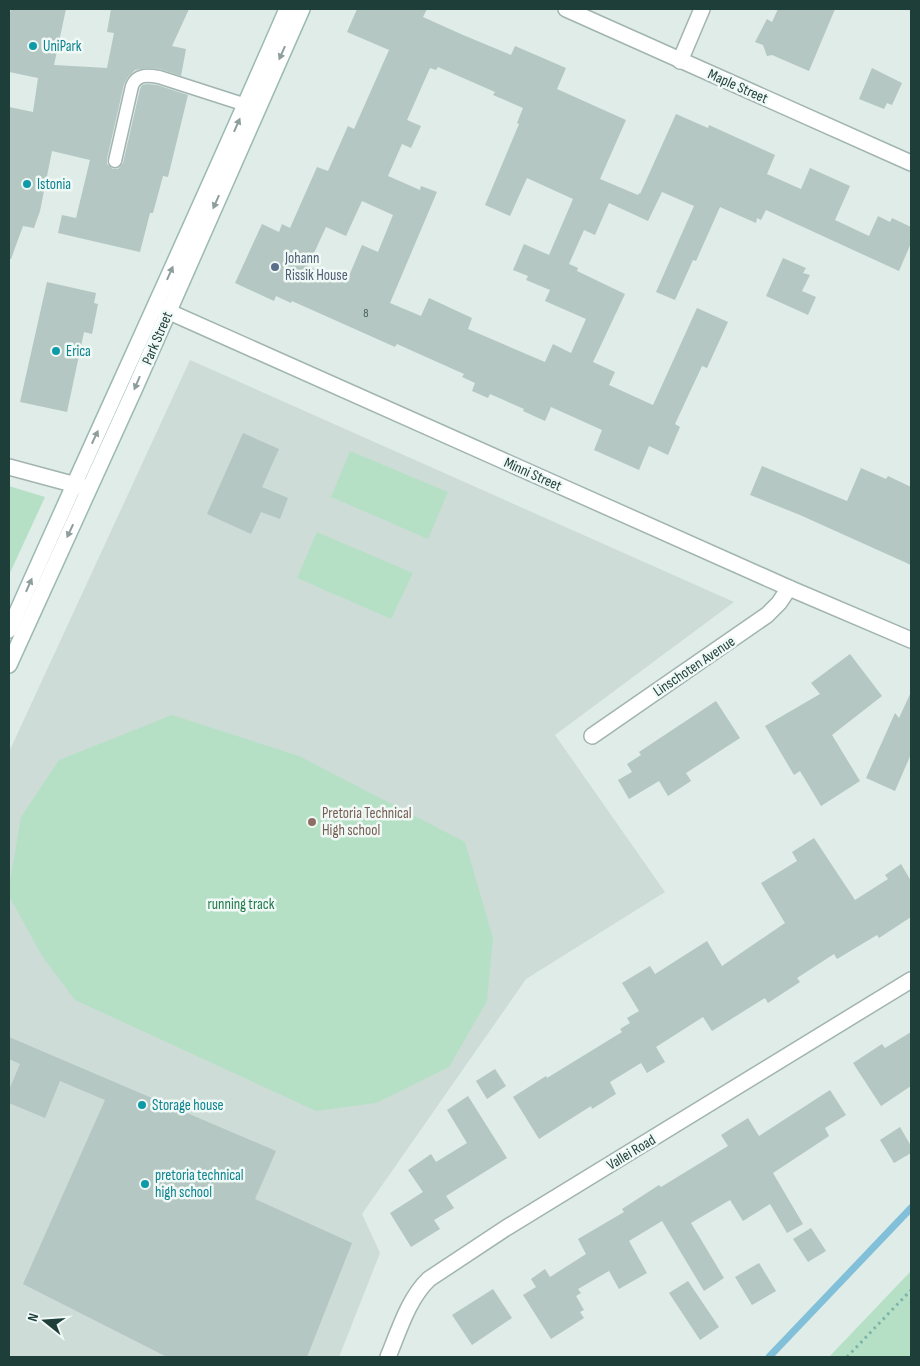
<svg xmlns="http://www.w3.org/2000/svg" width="920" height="1366" viewBox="0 0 920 1366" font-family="'Sofia Sans Condensed',sans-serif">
<rect width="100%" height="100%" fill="#dfece8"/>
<path fill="#cddcd7" d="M190,360L734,602L555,735L665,892L526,979L362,1214L380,1253L339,1357H9V752Z"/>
<g fill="#b6e0c6">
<path d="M350,451L448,492L428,539L331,497Z"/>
<path d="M9,486L45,497L9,575Z"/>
<path d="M317,532L413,573L391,619L297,578Z"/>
<path d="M172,715L299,756L465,842L493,938L487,1001L449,1067L376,1103L316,1111L75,1000L42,956L9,896V887L21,817L59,760Z"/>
<path d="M911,1271V1357H829Z"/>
</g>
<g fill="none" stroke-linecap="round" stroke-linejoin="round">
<path stroke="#81c0d8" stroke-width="7" d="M769,1357L911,1208"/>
</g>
<g fill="#b4c7c2" fill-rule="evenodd">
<path d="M11,9H66L54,65L107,68L114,33L107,32L111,9H189L172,46L186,49L181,76L160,69L147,68L135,70L128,77L124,84L107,159V164L113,169H118L123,163L140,89L142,85L147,84L157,85L188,95L168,177L163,176L153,213H150L140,252L58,233L62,215L76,218L90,160L52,151L40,211L34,228L23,226L11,259H9V107L33,112L38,78L9,72V17Z"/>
<path d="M357,9H427L423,17L463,35L511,55L515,46L566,68L557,89L626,120L600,179L638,195L639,193L640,194L676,114L708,128L709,125L775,155L767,174L801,189L810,168L850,186L835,220L869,236L878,216L890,222L892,218L911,227V243L899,271L766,210L761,220L757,218L756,223L720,207L696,261L693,260L675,300L656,292L694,206L662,192L648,221L609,203L595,235L584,230L569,264L578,268L577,271L625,294L593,362L615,372L609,385L653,405L697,308L728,322L707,368L702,366L675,424L680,427L668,455L649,446L639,470L594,450L602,430L551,407L545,421L523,411L524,409L490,394L488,398L472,391L475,383L462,377L464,374L397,344L395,347L292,301L291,303L276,296L274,301L235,283L262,224L279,232L282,224L290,228L317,167L328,171L348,126L354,129L389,50L347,32ZM438,67L495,92L493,95L523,108L517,123L519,124L485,205L510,216L527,178L573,199L549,255L524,244L513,270L528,276L526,280L550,290L545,301L586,319L571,353L553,344L545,362L468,329L472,318L429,298L421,316L390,303L437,192L421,186L420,190L388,176L402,144L411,148L421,126L407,120L430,68L436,70ZM362,201L393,215L378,252L362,245L346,283L308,266L326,227L346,236Z"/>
<path d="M778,9H835L809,71L772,55L767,56L763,45L755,42L767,19L772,22Z"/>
<path d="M872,68L902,83L892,105L887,103L884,109L859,99Z"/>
<path d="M783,258L806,268L803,273L810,275L802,291L816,297L808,315L766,296Z"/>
<path d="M47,282L96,293L94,303L98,304L92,334L84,332L67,412L20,402Z"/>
<path d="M243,433L279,449L262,487L288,498L280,519L261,512L251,534L207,514Z"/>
<path d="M762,466L847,501L861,468L886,479L888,476L911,487V565L800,515L750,495Z"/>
<path d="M850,654L882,696L832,735L860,781L821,806L800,771L794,775L765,726L820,694L811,683Z"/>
<path d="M911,692V754L895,791L866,778L895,713L899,718Z"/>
<path d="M716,701L740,738L686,773L691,781L668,796L659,781L629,799L618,780L632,772L627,764L641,755L639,752Z"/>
<path d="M814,838L855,900L888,879L885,875L901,864L911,881V917L879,938L877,935L837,959L834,954L797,978L800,982L768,1003L765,998L712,1031L703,1017L656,1047L665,1062L647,1073L641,1063L610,1082L616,1094L592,1109L591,1106L539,1139L513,1097L546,1076L547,1078L622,1032L620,1029L630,1023L627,1018L639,1011L622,983L650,966L655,974L707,941L722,966L785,923L761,883L797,861L792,852Z"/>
<path d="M911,1032V1086L881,1106L853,1063L882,1044L885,1048Z"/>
<path d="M9,1037L276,1151L255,1199L352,1243L307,1357H167L23,1284L105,1100L60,1081L45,1118L9,1103V1090L20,1064L9,1059Z"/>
<path d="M495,1069L506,1086L487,1099L476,1081Z"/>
<path d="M830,1090L846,1115L825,1128L829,1136L773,1173L803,1224L787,1233L770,1204L743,1221L730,1200L691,1223L724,1278L704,1291L662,1221L629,1241L647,1273L619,1289L609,1271L578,1289L581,1293L576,1296L584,1310L580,1312L584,1318L551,1339L523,1295L536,1287L531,1279L545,1269L550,1277L586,1254L578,1239L624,1212L622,1209L659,1185L661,1187L728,1146L721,1135L748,1118L759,1136Z"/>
<path d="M468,1096L507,1158L446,1196L454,1208L434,1220L440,1229L411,1247L390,1213L423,1192L408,1170L431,1154L436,1162L467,1143L447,1110Z"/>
<path d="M900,1127L911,1146V1153L894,1163L880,1140Z"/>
<path d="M811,1228L826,1251L808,1262L793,1239Z"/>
<path d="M759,1263L776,1291L752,1305L735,1277Z"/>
<path d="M688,1281L719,1327L700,1340L669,1293Z"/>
<path d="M493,1289L512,1318L472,1345L452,1315Z"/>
</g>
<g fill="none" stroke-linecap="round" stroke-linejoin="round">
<g stroke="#a1b4b0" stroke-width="15">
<path id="lane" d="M115,161L132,86C137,74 147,75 159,77L246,105"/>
</g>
<g stroke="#a1b4b0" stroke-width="18">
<g id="street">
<path d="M566,9L911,163"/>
<path d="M680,61L702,9"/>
<path d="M156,306L789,588L911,640"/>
<path d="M9,467L87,488"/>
<path d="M592,736L767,615L779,603L789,588"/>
<path d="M388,1357C399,1331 408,1299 429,1279L506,1228L911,980"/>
</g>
</g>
<g stroke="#9cb9b2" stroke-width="18">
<g id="secondary">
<path d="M9,630C101,423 197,217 287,9"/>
<path d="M9,665L135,388L302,9"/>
</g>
</g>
<path stroke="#7cb4a9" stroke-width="3" stroke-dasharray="2.5 4" stroke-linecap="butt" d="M847,1357L911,1290"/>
<use href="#lane" stroke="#fff" stroke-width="12"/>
<use href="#street" stroke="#fff" stroke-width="15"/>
<use href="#secondary" stroke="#fff" stroke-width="15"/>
</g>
<defs><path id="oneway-solid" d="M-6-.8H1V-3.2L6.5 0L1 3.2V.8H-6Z" transform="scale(1.25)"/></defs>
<g fill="#8e9e9c">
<use href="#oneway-solid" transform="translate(282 53) rotate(114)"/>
<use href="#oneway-solid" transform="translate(237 125) rotate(-66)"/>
<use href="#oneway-solid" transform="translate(216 202) rotate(114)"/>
<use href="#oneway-solid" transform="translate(170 273) rotate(-66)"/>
<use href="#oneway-solid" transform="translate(137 383) rotate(113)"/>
<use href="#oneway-solid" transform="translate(95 437) rotate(-65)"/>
<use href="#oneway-solid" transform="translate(70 531) rotate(115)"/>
<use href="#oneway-solid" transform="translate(29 585) rotate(-66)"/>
</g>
<g fill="#0f9aa8" stroke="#f0f9f5" stroke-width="2">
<circle cx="33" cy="46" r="5"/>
<circle cx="27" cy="184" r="5"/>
<circle cx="56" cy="351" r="5"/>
<circle cx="142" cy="1105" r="5"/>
<circle cx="145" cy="1184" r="5"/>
</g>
<circle fill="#5c6f8a" stroke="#f0f9f5" stroke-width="2" cx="275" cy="267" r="5"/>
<circle fill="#8d6e63" stroke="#f0f9f5" stroke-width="2" cx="312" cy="822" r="5"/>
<g text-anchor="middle" stroke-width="5" stroke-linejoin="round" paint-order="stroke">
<g font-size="12" fill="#44605c">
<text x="366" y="317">8</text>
</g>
<g font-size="15" fill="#0d838f" stroke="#f0f9f5" text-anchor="start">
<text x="43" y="51">UniPark</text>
<text x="37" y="189">Istonia</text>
<text x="66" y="356">Erica</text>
<text x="152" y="1110">Storage house</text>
<text x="155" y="1180">pretoria technical<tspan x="155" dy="17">high school</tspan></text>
</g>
<g font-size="15" fill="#1e3e3a" stroke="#f0f9f5">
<text transform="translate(738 86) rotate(24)" y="5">Maple Street</text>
<text transform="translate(157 338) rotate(-67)" y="5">Park Street</text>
<text transform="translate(533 474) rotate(24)" y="5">Minni Street</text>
<text transform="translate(694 666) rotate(-34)" y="5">Linschoten Avenue</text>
<text transform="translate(631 1152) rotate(-31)" y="5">Vallei Road</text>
</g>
<g font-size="15" fill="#4e5e75" stroke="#f0f9f5" text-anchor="start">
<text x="285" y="263">Johann<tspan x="285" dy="17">Rissik House</tspan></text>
</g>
<g font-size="15" fill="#785e54" stroke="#f0f9f5" text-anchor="start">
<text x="322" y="818">Pretoria Technical<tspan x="322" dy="17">High school</tspan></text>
</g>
<g font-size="15" fill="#247a4f" stroke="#f0f9f5">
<text x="241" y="909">running track</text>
</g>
</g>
<rect width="920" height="1366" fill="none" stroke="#1e3e3a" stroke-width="20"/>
<g transform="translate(45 1321) rotate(287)" stroke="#f0f9f5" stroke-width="4" paint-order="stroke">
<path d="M0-4L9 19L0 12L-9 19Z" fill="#1e3e3a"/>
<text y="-8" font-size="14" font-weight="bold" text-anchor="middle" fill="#1e3e3a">N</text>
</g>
</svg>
